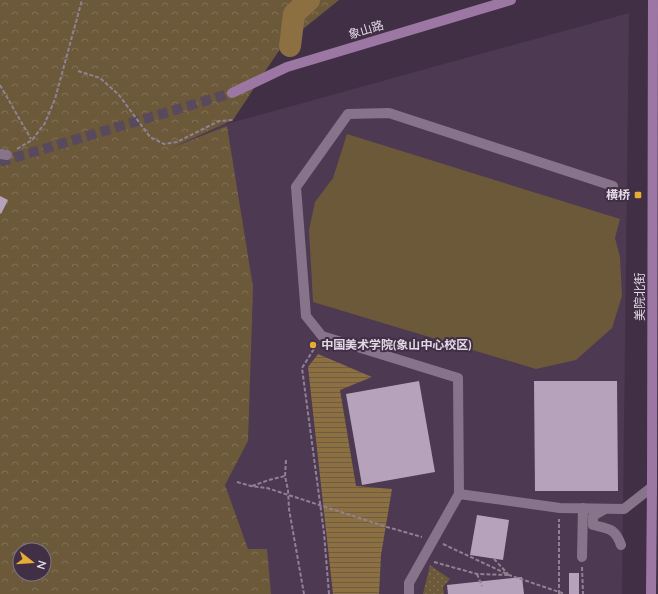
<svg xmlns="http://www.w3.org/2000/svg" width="658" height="594" viewBox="0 0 658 594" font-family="Lato,'Noto Sans SC',sans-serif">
<defs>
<pattern id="grass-dots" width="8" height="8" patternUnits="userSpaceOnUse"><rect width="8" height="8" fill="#6b593a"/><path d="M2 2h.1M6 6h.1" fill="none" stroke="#807056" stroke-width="1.8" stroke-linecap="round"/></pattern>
<pattern id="forest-crowns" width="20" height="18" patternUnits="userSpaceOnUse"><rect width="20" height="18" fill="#6b593a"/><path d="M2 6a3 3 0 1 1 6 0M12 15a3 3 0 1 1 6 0" fill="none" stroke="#807056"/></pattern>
<pattern id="water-rules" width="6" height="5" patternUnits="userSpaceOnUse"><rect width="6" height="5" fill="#8c7041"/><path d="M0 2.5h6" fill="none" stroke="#6f5d43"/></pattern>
</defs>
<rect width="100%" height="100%" fill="#413045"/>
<path fill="#4d3952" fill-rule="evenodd" d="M629,13L622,594H0L32,176L263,114ZM20,550H44V574H20Z"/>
<path fill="url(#grass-dots)" d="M430,565L450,579L443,587L444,594H423Z"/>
<path fill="url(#forest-crowns)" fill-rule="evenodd" d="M0,0H339L282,46L233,120L171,148L227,126L253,287L248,441L225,485L248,549H267L271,594H0ZM20,550H44V574H20Z"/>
<path fill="#6b593a" d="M347,134L620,219L615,238L620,257L622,296L612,328L576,360L536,369L313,302L309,230L315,202L333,178Z"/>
<path fill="url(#water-rules)" d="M318,354L372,377L340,390L356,486L392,489L381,555L379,594H333L308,367Z"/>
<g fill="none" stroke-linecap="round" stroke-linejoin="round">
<path stroke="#8c7041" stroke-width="22" d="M290,46L294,14L309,0"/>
</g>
<g fill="#b6a3bb">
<path d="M0,196L8,200L1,214L0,213Z"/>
<path d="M419,381L435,472L362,485L346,394Z"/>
<path d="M534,381H617L618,491H535Z"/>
<path d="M477,515L509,520L503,560L470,555Z"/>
<rect x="569" y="573" width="10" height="21"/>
<path d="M522,577L524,594H448L447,585Z"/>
</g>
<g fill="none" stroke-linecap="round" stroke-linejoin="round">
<path stroke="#59495d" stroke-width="10" stroke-dasharray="10 5" stroke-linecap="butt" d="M0,162L232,93"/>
<g stroke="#908293" stroke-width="2" stroke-dasharray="4 2" stroke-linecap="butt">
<path d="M78,71L100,78L119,95L150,137L164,144L177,142L219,121L233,120"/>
<path d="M0,85L31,139"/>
<path d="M17,149L32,140L45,123L55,99L82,0"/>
<path d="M317,344L302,368L324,533L329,594"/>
<path d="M286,460L285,476L288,490L289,509L304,594"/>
<path d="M237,482L251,486L267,488L387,527L422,537"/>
<path d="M252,486L269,480L285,476"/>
<path d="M443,544L509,575L565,594"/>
<path d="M494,559L508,574"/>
<path d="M434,562L477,574L508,575"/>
<path d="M582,567L583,594"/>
<path d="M477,574L482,586"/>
<path d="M559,594V519"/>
</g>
<g stroke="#87748b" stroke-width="10">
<path d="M0,154L7,155"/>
<path d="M459,494L560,508L624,509L652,487"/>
<path d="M605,509L593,516V525C609,529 615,528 621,545"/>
<path d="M582,557L583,508"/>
<path d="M409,594V583L459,494L458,378L322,336L306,316L296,187L348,114L389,113L613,186"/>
</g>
<g stroke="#9c77a4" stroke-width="10">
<path d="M232,93L287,67L511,0"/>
<path d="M651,594L652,487L653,0"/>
</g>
</g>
<g fill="#e7ac36" stroke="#413045" stroke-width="1.5">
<rect x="634" y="191" width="8" height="8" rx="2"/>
<circle cx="313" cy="345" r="4"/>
</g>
<g text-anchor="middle" stroke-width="4" stroke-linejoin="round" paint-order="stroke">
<g font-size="12" fill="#e3d8e5" stroke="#413045">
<text transform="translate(366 30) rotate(-17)" y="4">象山路</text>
<text transform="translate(640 297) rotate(-90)" y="4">美院北街</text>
</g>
<g font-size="12" font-weight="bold" fill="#e3d8e5" stroke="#413045" text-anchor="end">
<text x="630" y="199">横桥</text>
<text x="321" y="349" text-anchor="start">中国美术学院(象山中心校区)</text>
</g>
</g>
<g transform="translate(32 562) rotate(107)"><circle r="19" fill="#413045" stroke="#827385"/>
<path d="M0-3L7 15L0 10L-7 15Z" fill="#e7ac36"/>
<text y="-6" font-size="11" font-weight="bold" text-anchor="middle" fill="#e3d8e5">N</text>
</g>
</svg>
